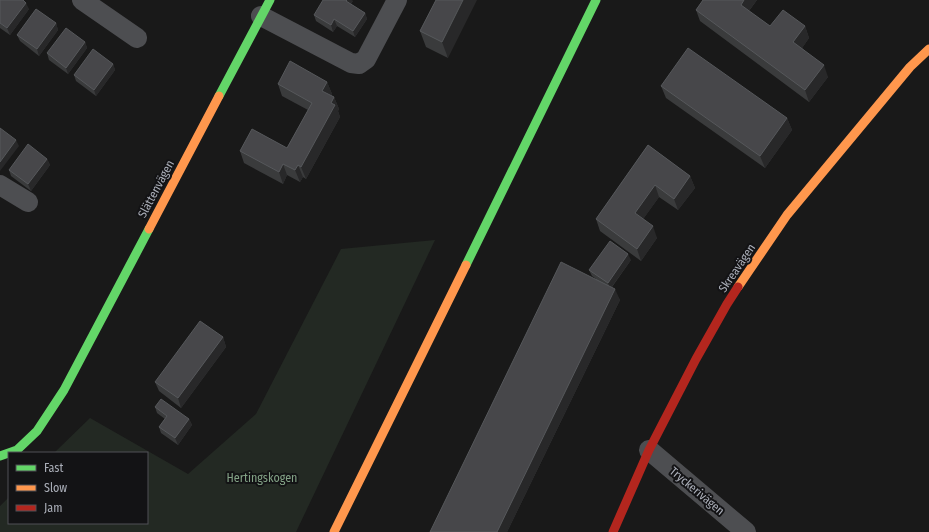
<svg xmlns="http://www.w3.org/2000/svg" width="929" height="532" viewBox="0 0 929 532" font-family="'Fira Sans Condensed',sans-serif">
<rect width="100%" height="100%" fill="#191919"/>
<path fill="#232923" d="M435,240L296,532H0V506L9,497V523H147V453H54L90,418L188,474L256,414L341,249Z"/>
<g fill="none" stroke-linecap="round" stroke-linejoin="round">
<g stroke="#4d4e51" stroke-width="20">
<path d="M82,0L137,38"/>
<path d="M261,16L351,63L359,64L366,59L397,0"/>
<path d="M0,185L28,202"/>
<path d="M649,450L746,532"/>
</g>
<g stroke="#63d668" stroke-width="9">
<path d="M219,96L270,0"/>
<path d="M466,265L596,0"/>
<path d="M0,456L17,450L37,431L64,390L149,229"/>
</g>
<g stroke="#ff974d" stroke-width="9">
<path d="M149,229L219,96"/>
<path d="M738,287L787,215L910,67L929,49"/>
<path d="M334,532L466,265"/>
</g>
<path stroke="#b3261e" stroke-width="9" d="M613,532L649,450L696,359L727,304L738,287"/>
</g>
<g fill="#3a3b3c">
<path d="M0,0L29,9L10,35L0,28Z"/>
<path d="M436,0L448,58L426,47L420,31Z"/>
<path d="M703,0H757L749,11L770,26H805L809,38L802,48L828,77L809,102L700,21L696,10Z"/>
<path d="M353,1L351,4L365,13L367,19L355,37L337,26L333,32L316,21L314,15Z"/>
<path d="M56,23L58,30L39,56L20,41L17,35Z"/>
<path d="M85,42L87,48L68,74L49,60L47,53Z"/>
<path d="M113,64L115,70L96,96L76,81L74,75Z"/>
<path d="M327,82L332,94L331,95L334,97L339,109L338,111L340,117L306,179L303,177L300,182L287,175L283,184L244,163L240,151L287,148L308,110L282,96L278,84Z"/>
<path d="M661,86L787,118L792,130L765,168L666,98Z"/>
<path d="M648,145L690,176L695,188L678,210L659,197L643,219L657,238L641,261L600,231L596,219Z"/>
<path d="M47,159L50,165L31,191L11,176L9,170Z"/>
<path d="M631,260L612,287L620,300L507,532H430L596,279L592,276L589,270Z"/>
<path d="M223,337L226,347L181,408L159,391L155,382Z"/>
<path d="M155,407L189,419L192,425L178,445L161,433L159,427L165,419L157,413Z"/>
</g>
<g fill="#282829">
<path d="M347,0H352L353,1L348,7L346,1Z"/>
<path d="M463,0H477L448,58L442,42Z"/>
<path d="M744,0H757L745,16L741,5Z"/>
<path d="M26,3L29,9L10,35L7,28Z"/>
<path d="M365,13L367,19L355,37L353,31Z"/>
<path d="M334,19L337,26L333,32L331,25Z"/>
<path d="M56,23L58,30L39,56L37,49Z"/>
<path d="M805,26L809,38L798,54L793,42Z"/>
<path d="M85,42L87,48L68,74L66,68Z"/>
<path d="M113,64L115,70L96,96L94,90Z"/>
<path d="M824,65L828,77L809,102L805,90Z"/>
<path d="M327,82L332,94L327,103L322,91Z"/>
<path d="M334,97L339,109L338,111L340,117L306,179L301,167Z"/>
<path d="M787,118L792,130L765,168L760,156Z"/>
<path d="M16,140L19,146L0,171V162Z"/>
<path d="M47,159L50,165L31,191L28,184Z"/>
<path d="M283,164L287,175L283,184L279,172Z"/>
<path d="M298,165L303,177L300,182L295,170Z"/>
<path d="M690,176L695,188L678,210L674,199Z"/>
<path d="M655,185L659,197L639,225L635,213Z"/>
<path d="M653,226L657,238L641,261L637,249Z"/>
<path d="M628,254L631,260L610,289L608,283Z"/>
<path d="M615,289L620,300L507,532H497Z"/>
<path d="M223,337L226,347L181,408L178,398Z"/>
<path d="M189,419L192,425L178,445L175,438Z"/>
</g>
<g fill="#47474a" stroke="#56585b">
<path d="M0,0H23L26,3L7,28L0,23Z"/>
<path d="M323,0H347L346,1L365,13L353,31L334,19L331,25L314,15Z"/>
<path d="M436,0H463L442,42L420,31Z"/>
<path d="M703,0H744L741,5L770,26L783,10L805,26L793,42L824,65L805,90L696,10Z"/>
<path d="M36,9L56,23L37,49L17,35Z"/>
<path d="M66,28L85,42L66,68L47,53Z"/>
<path d="M688,48L787,118L760,156L661,86Z"/>
<path d="M93,49L113,64L94,90L74,75Z"/>
<path d="M290,61L327,82L322,91L334,97L331,103L335,105L301,167L298,165L295,170L283,164L279,172L240,151L252,129L287,148L312,103L278,84Z"/>
<path d="M0,128L16,140L0,162Z"/>
<path d="M28,144L47,159L28,184L9,170Z"/>
<path d="M648,145L690,176L674,199L655,185L635,213L653,226L637,249L596,219Z"/>
<path d="M610,241L628,254L608,283L589,270Z"/>
<path d="M561,262L615,289L497,532H430Z"/>
<path d="M200,321L223,337L178,398L155,382Z"/>
<path d="M161,399L189,419L175,438L159,427L167,416L155,407Z"/>
</g>
<g text-anchor="middle" stroke-width="4" stroke-linejoin="round" paint-order="stroke">
<g font-size="12" fill="#abafb9" stroke="#131315">
<text transform="translate(156 189) rotate(-62)" y="4">Slättenvägen</text>
<text transform="translate(737 268) rotate(-56)" y="4">Skreavägen</text>
<text transform="translate(697 491) rotate(40)" y="4">Tryckerivägen</text>
</g>
<g font-size="12" fill="#83a286" stroke="#131315">
<text x="262" y="482">Hertingskogen</text>
</g>
</g>
<rect x="8" y="452" width="140" height="72" fill="#131315" stroke="#505157"/>
<rect x="16" y="465" width="20" height="6" fill="#63d668" stroke="#505157"/>
<text x="44" y="472" font-size="12" fill="#abafb9">Fast</text>
<rect x="16" y="485" width="20" height="6" fill="#ff974d" stroke="#505157"/>
<text x="44" y="492" font-size="12" fill="#abafb9">Slow</text>
<rect x="16" y="505" width="20" height="6" fill="#b3261e" stroke="#505157"/>
<text x="44" y="512" font-size="12" fill="#abafb9">Jam</text>
</svg>
